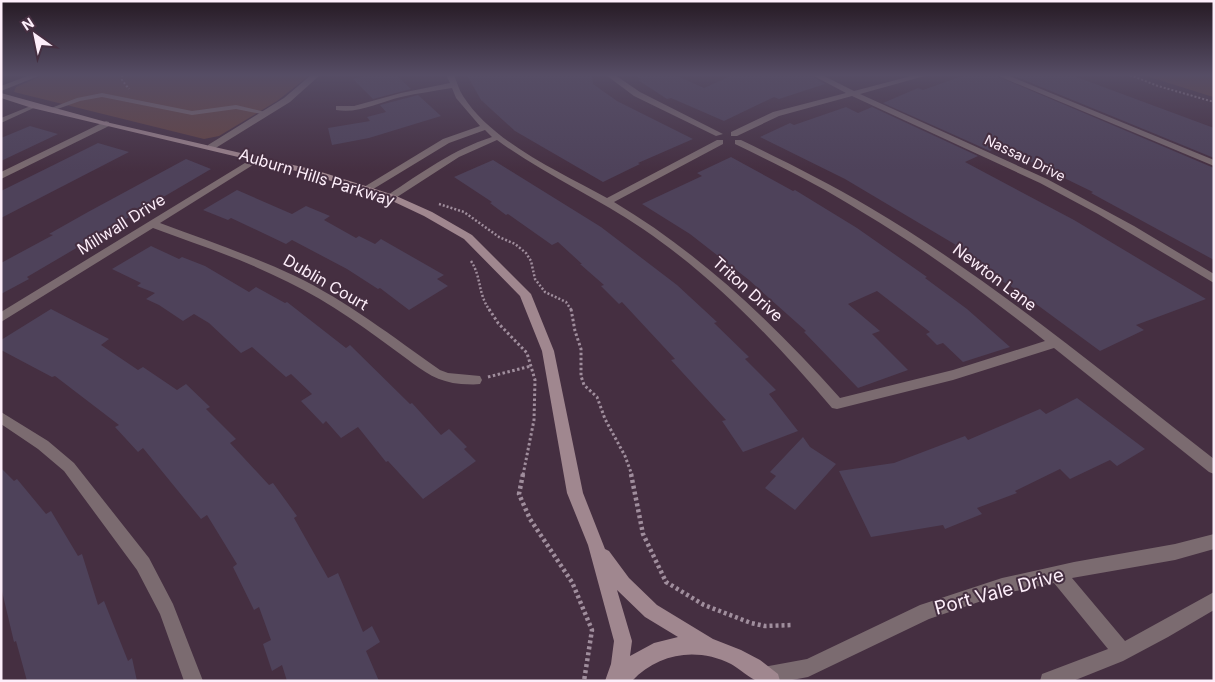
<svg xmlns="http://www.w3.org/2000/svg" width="1215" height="682" viewBox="0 0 1215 682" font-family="Inter,sans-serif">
<rect width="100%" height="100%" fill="#452f41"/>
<g fill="#644340">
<path d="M44,75H310L277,101L219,136L204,139L14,92L16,87Z"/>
<path d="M1143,75H1214V97L1210,96Z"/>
</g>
<g fill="#4e425a">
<path d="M367,75H396L411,89L373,99L353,79Z"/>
<path d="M467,75H592L593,84L617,101L693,139L638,163L640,164L603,182L515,131L481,100Z"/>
<path d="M634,75H675L704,88L733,75H810L825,84L779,99L774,97L724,121L671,98L667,99L638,80L641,79Z"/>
<path d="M965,75H994L1214,168V260L1091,193L1093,192L1008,151L997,147L990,151L883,103L918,88L923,90Z"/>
<path d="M1012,75H1071L1214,128V158Z"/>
<path d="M418,95L441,116L369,138L332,145L328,128L370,121L367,117L386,112L380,105Z"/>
<path d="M846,107L858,113L872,107L978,156L965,162L1074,220L1206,299L1136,325L1144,330L1100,351L1017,290L990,274L994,272L954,246L956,245L845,179L760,137L790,123L794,125Z"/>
<path d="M30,126L58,134L1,161V138Z"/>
<path d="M98,143L129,152L1,218V191Z"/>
<path d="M731,157L793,191L795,190L857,228L927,277L925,278L967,309L1010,347L963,362L943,343L937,345L926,334L930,332L877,291L848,304L880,331L872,334L908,370L858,388L804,332L806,331L749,280L690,234L642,204L702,176L697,173Z"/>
<path d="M186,159L211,169L27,277L29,279L1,294V263L53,235L49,234L88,212Z"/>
<path d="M493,160L601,227L677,285L717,322L714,323L749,357L745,359L776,390L769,394L798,431L743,452L722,421L726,420L671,360L675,359L622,302L619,304L601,286L604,285L580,264H582L558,242L552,245L508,214L506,215L490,203L492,202L454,177Z"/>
<path d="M237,190L292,214L306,206L330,216L324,220L356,238L359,236L375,244L381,239L444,275L437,279L448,286L409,310L380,288L378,289L347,269L292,240L286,244L231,218L228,220L203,210Z"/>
<path d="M151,246L179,259L182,257L205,266L249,292L256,287L285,303L287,302L346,348L350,345L410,404L412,403L441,435L449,429L467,447L464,449L476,461L423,499L388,461L386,462L358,427L341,438L326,421L323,424L301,401L312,394L291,374L286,377L252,347L241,353L209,323L194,314L183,321L159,305L146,299L155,293L137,286L141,283L112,269Z"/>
<path d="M51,309L109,339L101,345L138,370L143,367L177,390L186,384L210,407L206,409L236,439L230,443L269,485L273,483L297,516L294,518L328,578L338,573L363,632L372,626L380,642L366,651L379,681H287L282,665L272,671L263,644L271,640L259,607L254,610L233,567L237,564L207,515L201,519L143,448L138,452L115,427L119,425L55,376L52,377L1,350V340Z"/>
<path d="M1077,398L1145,449L1117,466L1110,460L1070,479L1060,469L1015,491L1017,493L977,508L982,514L945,529L943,525L871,537L839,471L894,463L965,436L968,440L1040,409L1046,414Z"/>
<path d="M803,437L810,447L836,464L795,510L765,488L776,476L770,472Z"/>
<path d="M1,468L14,481L17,479L46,514L51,511L78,556L82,554L98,605L104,601L128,661L132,658L137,681H27L16,641L14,642L1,587Z"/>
</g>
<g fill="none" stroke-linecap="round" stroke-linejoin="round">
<g stroke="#a08e9d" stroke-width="2" stroke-dasharray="2 2" stroke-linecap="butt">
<path d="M122,75V80L129,89"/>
<path d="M1130,75L1158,86L1214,102"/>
</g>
<g stroke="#a08e9d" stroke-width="2.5" stroke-dasharray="2 2" stroke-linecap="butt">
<path d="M439,204L464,212L499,237L515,244L526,253L531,261L535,279L545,292L566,302L572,311"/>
<path d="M471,261C482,278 477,292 490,311"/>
</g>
<g stroke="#a08e9d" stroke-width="3" stroke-dasharray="2.5 2.5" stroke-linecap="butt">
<path d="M489,309L498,323L527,353L535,380L534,420L523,475"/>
<path d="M571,309L575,331L581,349V376L584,385L597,397L605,419L625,456L632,475"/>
<path d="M488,377L531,366"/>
</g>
<g stroke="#a08e9d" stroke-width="4.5" stroke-dasharray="3 3" stroke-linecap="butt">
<path d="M523,474L519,494L530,519L572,582L592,630L584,681"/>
<path d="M631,474L643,534L666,582L704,605L751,623L765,626L793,625"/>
</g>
<g fill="#7b6b70" fill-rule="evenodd">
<path d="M102,93L192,111L236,105L269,113L266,115L236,109L192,115L102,97L80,101L49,112L46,110L77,98Z"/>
<path d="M33,105L38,106L1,123V118Z"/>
</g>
<g fill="#7b6b70" fill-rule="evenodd">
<path d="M30,75H41L1,91V86Z"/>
<path d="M311,75H320L290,102L214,149H208V145L284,98Z"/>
<path d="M446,75H454C457,82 459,90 463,96C493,143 560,172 607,198L717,140H723V144L614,202C701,254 773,323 840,398L953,370L1045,341C987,295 926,250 862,212C821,186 778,165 735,144V140H741C784,161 827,182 869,207C991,279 1102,372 1214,459V474L1209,472L1054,348L953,380L837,409L832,408C776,342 715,278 643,229C596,197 543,174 497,140L459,157L394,199H388V195C421,173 454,149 492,137L485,130L449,143L370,191H364V187L443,139L480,126L456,98L452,88C435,91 418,93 401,97C380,102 358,114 336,110V106H354L401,93L450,83Z"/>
<path d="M606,75H615L640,92L723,134L716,136L634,96Z"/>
<path d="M812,75H822L854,91L915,75H928L860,94L1047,179L1134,226L1214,274V283L1098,214L1040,183L852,96L779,116L737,136H731V132L773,112L846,93Z"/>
<path d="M996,75H1007L1214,160V166Z"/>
<path d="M106,121L109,122V126L1,179V172Z"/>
<path d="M258,155L263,158L261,160L160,223C206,240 252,256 295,276C347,301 393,337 440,370L448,373L480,376L482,380L480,384C473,385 467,384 461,384C438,382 424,372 407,359C369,331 330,302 288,282C245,260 199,245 153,228L1,322V312Z"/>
<path d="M1,412L48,441L74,463L149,558L173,604L203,681H184L160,614L137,570L64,471L38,449L1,424Z"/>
<path d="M1214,534V549L1175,560L1072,578L1125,641L1214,592V610L1168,637L1123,661L1073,681H1040L1042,674L1108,649L1054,583L1002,594L929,619L808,677L787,681H758L756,675L758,668L807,659L920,605L1002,578L1074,562L1175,544Z"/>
</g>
<path fill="#a0878f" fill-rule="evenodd" d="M1,93L106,122L315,170L394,195L432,212L472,235L531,294L554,351L583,493L605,549L609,551L629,578L657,605L713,639L741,650L760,660L778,674L780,681C773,681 764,682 757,681C751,679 738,668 731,664C697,647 658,653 632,681H605L611,664L614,641L588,545L567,493L542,351L520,296L464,239L424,216L388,199L309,174L32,108L1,98ZM617,590L645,617L678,637L654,643L630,656L632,641Z"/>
</g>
<linearGradient id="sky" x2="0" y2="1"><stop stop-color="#261a24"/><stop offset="0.44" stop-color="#564d65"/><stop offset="1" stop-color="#564d65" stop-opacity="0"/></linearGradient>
<rect width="1215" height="171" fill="url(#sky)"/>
<g text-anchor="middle" stroke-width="4" stroke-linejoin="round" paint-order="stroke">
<g font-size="14" fill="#fdeefa" stroke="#452f41">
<text transform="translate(1025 158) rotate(26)" y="5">Nassau Drive</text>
</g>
<g font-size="16" fill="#fdeefa" stroke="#452f41">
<text transform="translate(317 177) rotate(17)" y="6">Auburn Hills Parkway</text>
<text transform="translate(121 224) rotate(-32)" y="6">Millwall Drive</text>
<text transform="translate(995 277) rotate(37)" y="6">Newton Lane</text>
<text transform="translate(326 282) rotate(30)" y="6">Dublin Court</text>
<text transform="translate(748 289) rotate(42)" y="6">Triton Drive</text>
</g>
<g font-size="19" fill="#fdeefa" stroke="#452f41">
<text transform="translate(999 591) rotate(-15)" y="7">Port Vale Drive</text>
</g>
</g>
<rect width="1215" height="682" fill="none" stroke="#fdeefa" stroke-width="5"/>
<g transform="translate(35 35) rotate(327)" stroke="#452f41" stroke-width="4" paint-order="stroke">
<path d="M0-4L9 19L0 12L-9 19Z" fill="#fdeefa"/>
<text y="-8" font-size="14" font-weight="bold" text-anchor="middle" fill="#fdeefa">N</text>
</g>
</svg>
